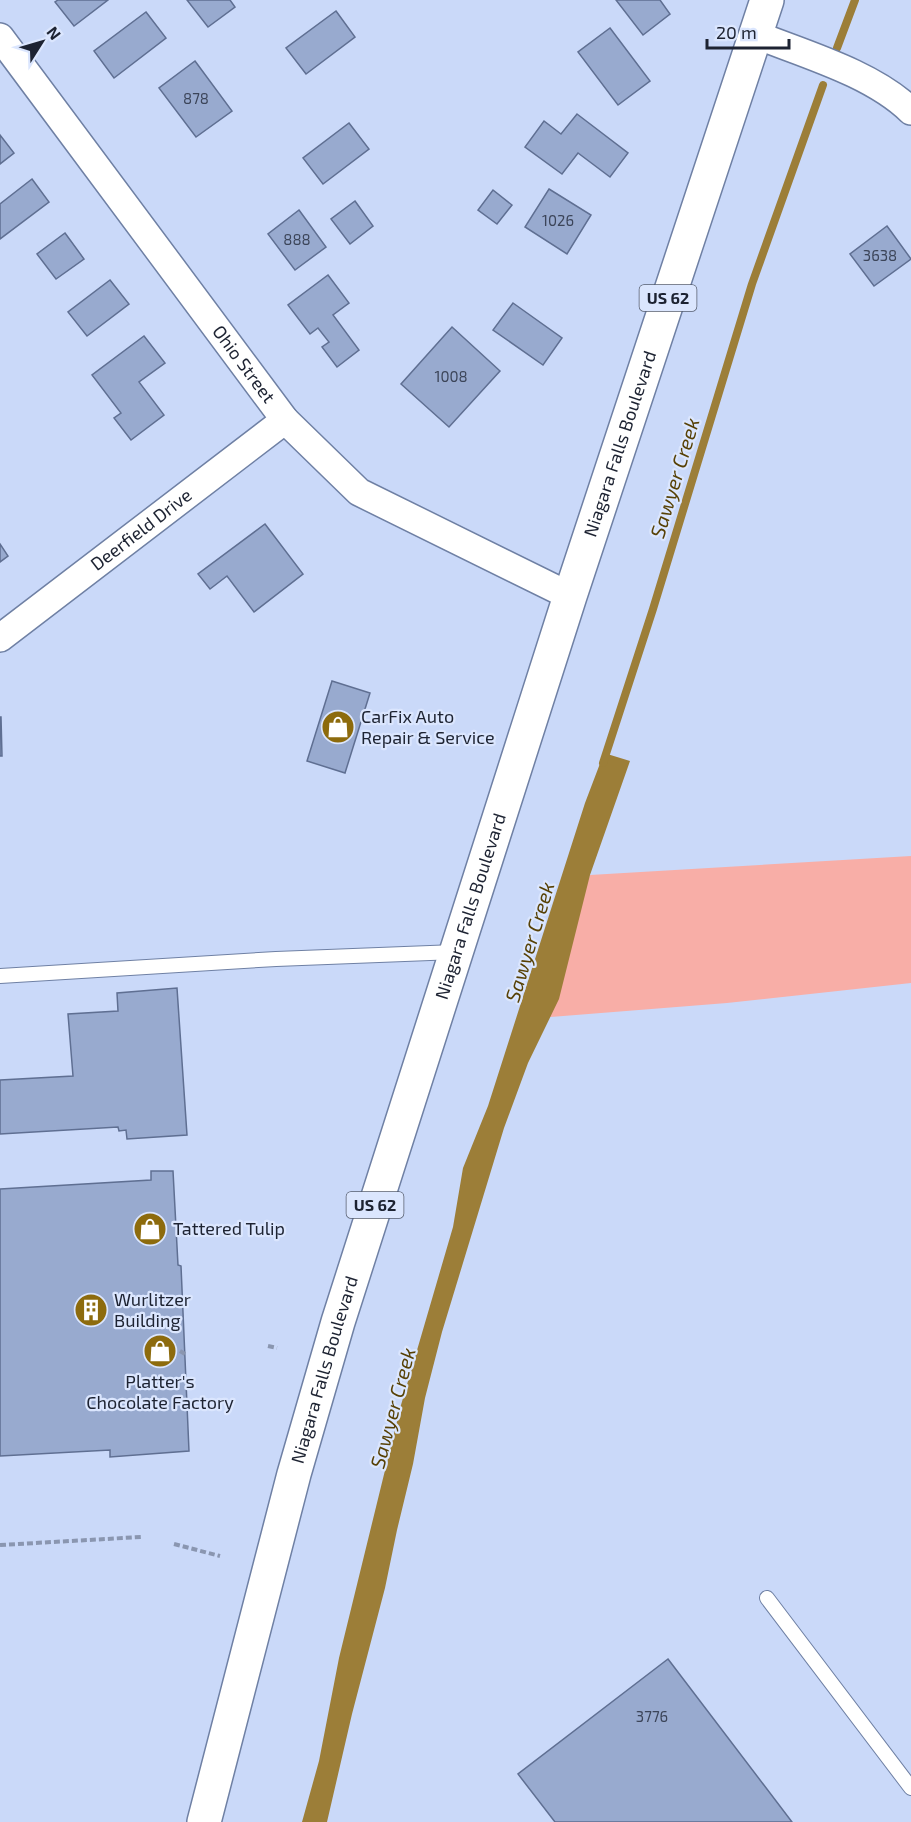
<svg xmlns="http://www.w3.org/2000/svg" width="911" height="1822" viewBox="0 0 911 1822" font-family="'Exo 2',sans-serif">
<rect width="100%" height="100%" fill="#cad9f9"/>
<path fill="#f8aea7" d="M911,856V983L727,1003L538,1018L590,875Z"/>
<path fill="#9c7e38" d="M604,753L630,761L590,875L559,999L528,1063L504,1128L442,1332L425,1398L413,1464L397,1530L385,1588L352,1714L327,1822H302L319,1761L339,1658L401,1405L453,1227L463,1168L488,1106L585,803Z"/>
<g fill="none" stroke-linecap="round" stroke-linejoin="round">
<g stroke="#9c7e38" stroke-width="8">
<path d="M837,48L855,0"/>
<path d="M603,763L653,609L752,284L823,85"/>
</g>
</g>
<g fill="#98aacf" stroke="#5f6f92" stroke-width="1.5">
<path d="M58,0H108L74,26L55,2Z"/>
<path d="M187,0H230L235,7L208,27Z"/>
<path d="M616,0H660L670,14L643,35Z"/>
<path d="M336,11L355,37L306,74L286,48Z"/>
<path d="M146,12L166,38L114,78L94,51Z"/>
<path d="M610,28L650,81L618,105L578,52Z"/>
<path d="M195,61L232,111L196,137L159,88Z"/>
<path d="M577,114L628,153L610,177L578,153L562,174L525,147L544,121L561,134Z"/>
<path d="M349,123L369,149L323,184L303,158Z"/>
<path d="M0,135L14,153L0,164Z"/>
<path d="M32,179L49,202L0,239V204Z"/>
<path d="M549,189L591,215L567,254L525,227Z"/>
<path d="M493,190L512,205L497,224L478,210Z"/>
<path d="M355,201L373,226L350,244L331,219Z"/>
<path d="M299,210L326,247L295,270L268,234Z"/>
<path d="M887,226L911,259L874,286L850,254Z"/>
<path d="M65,233L84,259L56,279L37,254Z"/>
<path d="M328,275L349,303L333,315L359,350L337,367L322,347L329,342L318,328L310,334L288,305Z"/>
<path d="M110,280L129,304L87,336L68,312Z"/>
<path d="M513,303L562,338L543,365L493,330Z"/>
<path d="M452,327L500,371L449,427L401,384Z"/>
<path d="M144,336L165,363L139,382L164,415L131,440L114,418L121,413L92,375Z"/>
<path d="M265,524L303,574L254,612L227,576L210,589L198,574Z"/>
<path d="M0,544L8,556L0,562Z"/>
<path d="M332,681L370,693L345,773L307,761Z"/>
<path d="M0,717H1L2,756H0Z"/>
<path d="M177,988L187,1135L127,1139L126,1130L119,1131L118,1127L0,1134V1080L73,1076L68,1014L118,1011L117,993Z"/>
<path d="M151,1171H173L178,1265L181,1266L189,1451L110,1457V1450L0,1456V1189L151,1180Z"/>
<path d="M668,1659L792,1822H555L518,1774Z"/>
</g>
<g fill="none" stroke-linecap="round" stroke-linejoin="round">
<g stroke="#6f80a4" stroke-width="16">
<g id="lane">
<path d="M0,976L276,959L456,952"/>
<path d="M767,1598L911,1788"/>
</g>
</g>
<g stroke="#6f80a4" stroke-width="30">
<g id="street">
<path d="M754,34C804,54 872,73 911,111"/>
<path id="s1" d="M0,37L285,420L359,492L570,596"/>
<path id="s2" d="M0,638L285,420"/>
</g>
</g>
<g stroke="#6f80a4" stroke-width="36">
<g id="primary">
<path id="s3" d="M204,1822L294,1474L338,1322L570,596L767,0"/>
</g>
</g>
<g stroke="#8a96b0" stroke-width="4" stroke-dasharray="6 3" stroke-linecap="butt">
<path d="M268,1346L277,1348"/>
<path d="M180,1351L185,1354"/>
<path d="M174,1544L220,1556"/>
<path d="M0,1545L141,1537"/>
</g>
<use href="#lane" stroke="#fff" stroke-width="14"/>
<use href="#street" stroke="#fff" stroke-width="27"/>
<use href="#primary" stroke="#fff" stroke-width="33"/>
</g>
<defs>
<g id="shop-disc" transform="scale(1.725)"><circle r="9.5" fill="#8d6b0d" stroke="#dbe6fe"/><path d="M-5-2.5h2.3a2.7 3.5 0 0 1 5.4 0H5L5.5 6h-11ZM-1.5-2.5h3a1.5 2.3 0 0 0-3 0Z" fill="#fff"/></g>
<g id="building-disc" transform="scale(1.725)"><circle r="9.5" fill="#8d6b0d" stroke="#dbe6fe"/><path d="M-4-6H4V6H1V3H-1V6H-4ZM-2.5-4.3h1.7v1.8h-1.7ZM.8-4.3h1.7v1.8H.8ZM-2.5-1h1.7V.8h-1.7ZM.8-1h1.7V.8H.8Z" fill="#fff"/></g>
</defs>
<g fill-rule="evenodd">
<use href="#shop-disc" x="338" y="727"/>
<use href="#shop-disc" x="150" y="1229"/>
<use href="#building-disc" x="91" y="1310"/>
<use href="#shop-disc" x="160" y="1351"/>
</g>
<g text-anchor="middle" stroke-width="4.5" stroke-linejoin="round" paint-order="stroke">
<g font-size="15" fill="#3c4559">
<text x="196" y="104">878</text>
<text x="558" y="226">1026</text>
<text x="297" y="245">888</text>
<text x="880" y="261">3638</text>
<text x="451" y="382">1008</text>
<text x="652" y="1722">3776</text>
</g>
<g fill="#dbe6fe" stroke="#565e6f" stroke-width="1.5">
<rect x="639.5" y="285" width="57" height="26" rx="4.5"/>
<rect x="346.5" y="1192" width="57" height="26" rx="4.5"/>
</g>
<g font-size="16" font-weight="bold" fill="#1d2332">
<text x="668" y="304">US 62</text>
<text x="375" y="1211">US 62</text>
</g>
<g font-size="18" fill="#1d2332" stroke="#dbe6fe">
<text dy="6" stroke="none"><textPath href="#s1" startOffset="408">Ohio Street</textPath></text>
<text dy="6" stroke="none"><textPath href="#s3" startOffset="1440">Niagara Falls Boulevard</textPath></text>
<text dy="6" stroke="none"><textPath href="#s2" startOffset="178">Deerfield Drive</textPath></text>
<text dy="6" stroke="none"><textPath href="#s3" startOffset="954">Niagara Falls Boulevard</textPath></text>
<text dy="6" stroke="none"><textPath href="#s3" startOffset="468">Niagara Falls Boulevard</textPath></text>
</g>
<g font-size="18" fill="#1d2332" stroke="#dbe6fe" text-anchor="start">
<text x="361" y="723">CarFix Auto<tspan x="361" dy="21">Repair &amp; Service</tspan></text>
<text x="173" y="1235">Tattered Tulip</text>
<text x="114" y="1306">Wurlitzer<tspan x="114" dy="21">Building</tspan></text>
<text x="160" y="1388" text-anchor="middle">Platter's<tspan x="160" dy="21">Chocolate Factory</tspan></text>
</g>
<g font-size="20" font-style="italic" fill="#574106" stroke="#dbe6fe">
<text transform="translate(675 478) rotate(-73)" y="7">Sawyer Creek</text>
<text transform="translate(530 942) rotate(-73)" y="7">Sawyer Creek</text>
<text transform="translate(393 1408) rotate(-75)" y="7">Sawyer Creek</text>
</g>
</g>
<g transform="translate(42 42) rotate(53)" stroke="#dbe6fe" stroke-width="4.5" paint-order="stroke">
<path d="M0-4.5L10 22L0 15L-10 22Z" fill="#1d2332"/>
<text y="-9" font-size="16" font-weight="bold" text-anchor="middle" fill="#1d2332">N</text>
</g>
<path d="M707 39v9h82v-9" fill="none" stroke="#1d2332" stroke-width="3"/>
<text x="716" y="39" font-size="18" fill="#1d2332" stroke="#dbe6fe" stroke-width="4.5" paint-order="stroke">20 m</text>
</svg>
